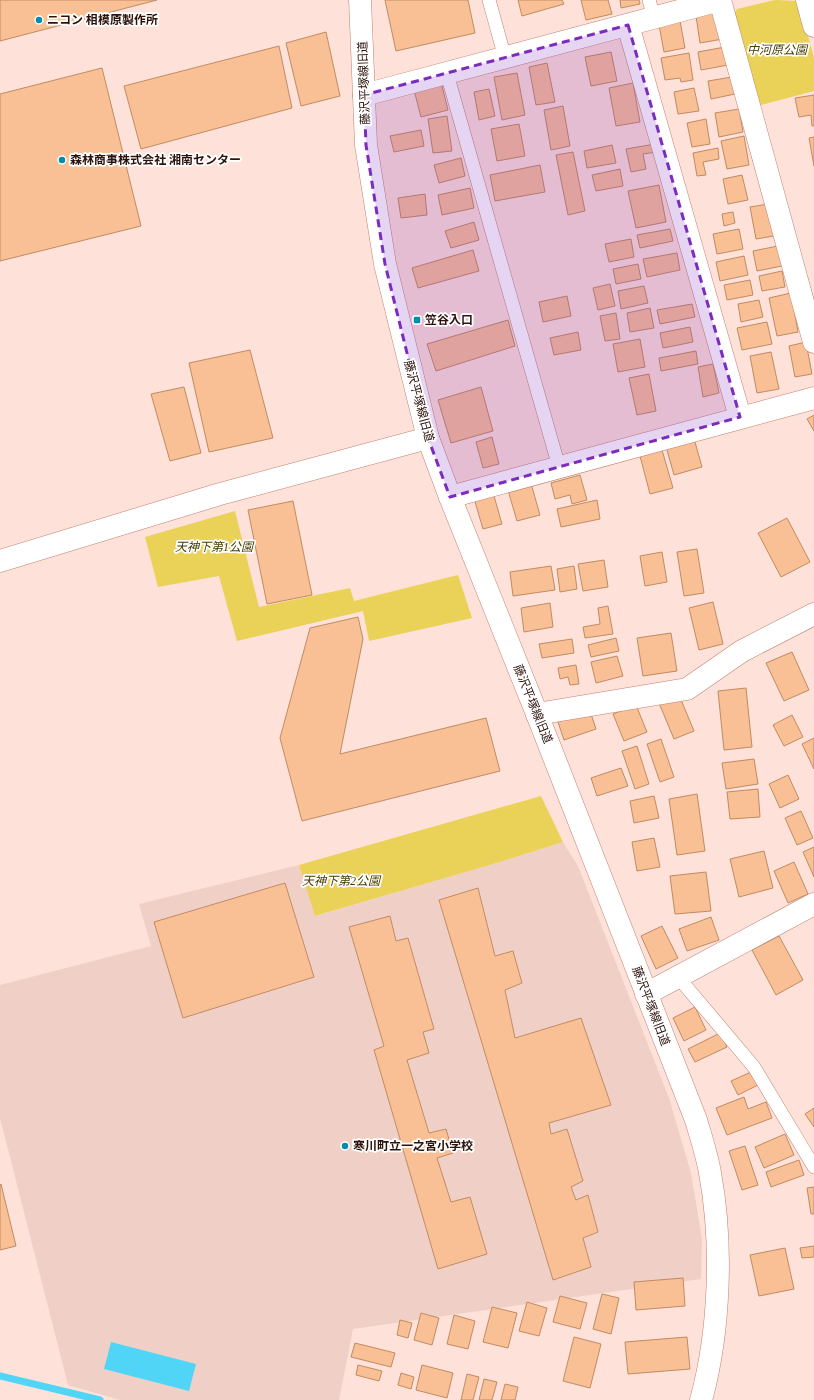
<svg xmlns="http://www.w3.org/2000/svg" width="814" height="1400" viewBox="0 0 814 1400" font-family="'Times New Roman','Noto Sans JP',serif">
<rect width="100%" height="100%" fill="#fee1d8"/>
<path fill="#f0d0c6" d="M563,842L578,866L669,1098L691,1173L702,1239L701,1279L353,1329L339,1400H120L68,1385L0,1118V985L151,946L139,904L299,865L316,916L500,862Z"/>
<g fill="#ead258">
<path d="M775,0L799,1L814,58V91L757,106L733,16L737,9Z"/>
<path d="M235,511L259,607L350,588L354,601L458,575L472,618L369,641L363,611L237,641L219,576L158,587L145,537Z"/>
<path d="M541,796L563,842L500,862L315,916L299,865Z"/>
</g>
<path fill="#50d5f7" d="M111,1342L196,1364L189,1391L104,1369Z"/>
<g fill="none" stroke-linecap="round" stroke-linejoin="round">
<path stroke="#50d5f7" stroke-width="7" d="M0,1376L100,1400"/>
</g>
<g fill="#f9c096" stroke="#c08b62">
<path d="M0,0H157L0,41Z"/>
<path d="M385,0H468L475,33L396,51Z"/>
<path d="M518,0H562L564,4L522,16Z"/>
<path d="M581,0H608L612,14L586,20Z"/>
<path d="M620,0H639L640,4L621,8Z"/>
<path d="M719,12L723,39L700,43L696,16Z"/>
<path d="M680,21L685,48L664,52L659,25Z"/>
<path d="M326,32L340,96L301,106L286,43Z"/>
<path d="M279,46L292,108L141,149L124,86Z"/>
<path d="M725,47L728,65L701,70L698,52Z"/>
<path d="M611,52L617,81L591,86L585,57Z"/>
<path d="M689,53L693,80L681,82L680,78L665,80L661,58Z"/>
<path d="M547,63L555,102L536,105L529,67Z"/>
<path d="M102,68L141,226L0,261V94Z"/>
<path d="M517,73L525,115L502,120L494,77Z"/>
<path d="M732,77L735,94L711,99L708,81Z"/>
<path d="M441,82L448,110L421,117L414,90Z"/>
<path d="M633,83L640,122L616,126L609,88Z"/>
<path d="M694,88L699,111L678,114L674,92Z"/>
<path d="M489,89L495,116L479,120L474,92Z"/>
<path d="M814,95V126H812L811,115L799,117L795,98Z"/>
<path d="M563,106L570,146L551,150L544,110Z"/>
<path d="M739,109L743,132L719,137L715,113Z"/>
<path d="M447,116L452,151L433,153L428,119Z"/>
<path d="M706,119L710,144L692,147L687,123Z"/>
<path d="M519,124L525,156L497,161L491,129Z"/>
<path d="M421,130L424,146L394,152L390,136Z"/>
<path d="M744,136L749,165L727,169L721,141Z"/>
<path d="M814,137V166L809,138Z"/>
<path d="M655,144L657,152L643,154L646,169L631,172L626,149Z"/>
<path d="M612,145L616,163L587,168L584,151Z"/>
<path d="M718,148L719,159L703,162L706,175L697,176L693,153Z"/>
<path d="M573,152L585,211L568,215L556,155Z"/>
<path d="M461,158L465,176L439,183L434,165Z"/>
<path d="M540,165L545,192L495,201L490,175Z"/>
<path d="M620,169L623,186L596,191L592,175Z"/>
<path d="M742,175L748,200L728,204L723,179Z"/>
<path d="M659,185L666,222L636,228L628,191Z"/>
<path d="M470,188L474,208L442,215L438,195Z"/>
<path d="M425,194L427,215L401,218L398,198Z"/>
<path d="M768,204L774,236L756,239L750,207Z"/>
<path d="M733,212L735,223L724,226L722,214Z"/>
<path d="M474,222L479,240L451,248L445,231Z"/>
<path d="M670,229L673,241L640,248L637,235Z"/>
<path d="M739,229L743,249L717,254L713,234Z"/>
<path d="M631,239L634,257L609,262L605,244Z"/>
<path d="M778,246L782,266L757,271L753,251Z"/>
<path d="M473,250L479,271L418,288L412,268Z"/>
<path d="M677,253L680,270L647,277L643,259Z"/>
<path d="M744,256L748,275L720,281L716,262Z"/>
<path d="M638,264L641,279L616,284L613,269Z"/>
<path d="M782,271L785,287L762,291L759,276Z"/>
<path d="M750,280L753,295L727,300L724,285Z"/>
<path d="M610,284L615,306L598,310L593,288Z"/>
<path d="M644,286L648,303L621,309L618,291Z"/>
<path d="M791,293L798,332L777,336L769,298Z"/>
<path d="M567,296L571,316L543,322L539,302Z"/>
<path d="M759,300L763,317L741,322L738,304Z"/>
<path d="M692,304L695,317L660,324L657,310Z"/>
<path d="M650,308L654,328L630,332L627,313Z"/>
<path d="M616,313L620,339L605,341L600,316Z"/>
<path d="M508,320L515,346L436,371L427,344Z"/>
<path d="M767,322L772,344L742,350L737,328Z"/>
<path d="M690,327L693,342L663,348L660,333Z"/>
<path d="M578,332L581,350L554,355L550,338Z"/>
<path d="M640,339L645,367L618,372L613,344Z"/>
<path d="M806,342L812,374L795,377L789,346Z"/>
<path d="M250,350L273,438L209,452L189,363Z"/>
<path d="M696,351L698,364L661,371L659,358Z"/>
<path d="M771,352L779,389L757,393L750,356Z"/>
<path d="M713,364L719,393L703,397L698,367Z"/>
<path d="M649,374L656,411L637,415L629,378Z"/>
<path d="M184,387L201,453L170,461L151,394Z"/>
<path d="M481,387L493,431L451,443L438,400Z"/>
<path d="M814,415V431L807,419Z"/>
<path d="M693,435L702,467L674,475L665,443Z"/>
<path d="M492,437L499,464L483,468L476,442Z"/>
<path d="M662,450L673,488L650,494L640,456Z"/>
<path d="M580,475L587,500L572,504L570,495L555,499L551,483Z"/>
<path d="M530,480L540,515L517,521L507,487Z"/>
<path d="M492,489L502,524L483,529L473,495Z"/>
<path d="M597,500L600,519L561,527L557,509Z"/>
<path d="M293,501L312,595L267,604L248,510Z"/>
<path d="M787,518L810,562L781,577L758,533Z"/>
<path d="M697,549L704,593L684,596L677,552Z"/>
<path d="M662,552L667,582L645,586L640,556Z"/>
<path d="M604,560L608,587L583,591L578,564Z"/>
<path d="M551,566L555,590L513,596L510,572Z"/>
<path d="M574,566L577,589L560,592L557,569Z"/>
<path d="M713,602L723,644L699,650L689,608Z"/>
<path d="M550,603L553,627L524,632L521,608Z"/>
<path d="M608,606L613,634L585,638L583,627L600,624L598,608Z"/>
<path d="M358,617L363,639L340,754L486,718L500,771L302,821L280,738L310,628Z"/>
<path d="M671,633L677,671L643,676L637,638Z"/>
<path d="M616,638L619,651L591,657L588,645Z"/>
<path d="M572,639L574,653L542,658L539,644Z"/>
<path d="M792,652L809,690L784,701L766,663Z"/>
<path d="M617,656L623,676L596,683L591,662Z"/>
<path d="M576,665L579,684L570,685L568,677L560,679L558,668Z"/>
<path d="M746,688L752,747L724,750L718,691Z"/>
<path d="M679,695L694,731L674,739L659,703Z"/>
<path d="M636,705L647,732L624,741L613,714Z"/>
<path d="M590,711L596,729L564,740L558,722Z"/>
<path d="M792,715L803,737L784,746L773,725Z"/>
<path d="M814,738V769L802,744Z"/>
<path d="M661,739L674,777L660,782L647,744Z"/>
<path d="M637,746L649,784L635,789L622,751Z"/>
<path d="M754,759L758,784L726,789L722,763Z"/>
<path d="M621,768L628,786L597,796L591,778Z"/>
<path d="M788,775L799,799L780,808L769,784Z"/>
<path d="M758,789L760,817L730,819L727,792Z"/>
<path d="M697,794L705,851L677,855L669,799Z"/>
<path d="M654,796L659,818L634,823L630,801Z"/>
<path d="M801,811L813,838L797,845L785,818Z"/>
<path d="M654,838L660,867L637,871L632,842Z"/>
<path d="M814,847V877L803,852Z"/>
<path d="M764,851L773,888L739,897L730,859Z"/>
<path d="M794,862L808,894L788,903L774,871Z"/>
<path d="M706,872L711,911L675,914L670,876Z"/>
<path d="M285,883L314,977L183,1018L154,922Z"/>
<path d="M478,888L495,956L513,951L522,983L505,990L515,1038L581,1018L611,1105L549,1123L551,1134L567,1129L583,1181L571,1187L576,1200L588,1195L598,1232L583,1238L591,1267L553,1280L439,900Z"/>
<path d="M390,916L396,941L408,938L434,1029L423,1032L429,1053L407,1060L429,1133L446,1129L453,1153L437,1158L451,1202L470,1197L487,1254L438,1269L374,1050L384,1046L349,927Z"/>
<path d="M711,917L719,940L687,951L679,929Z"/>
<path d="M662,926L678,958L656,969L641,936Z"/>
<path d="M779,936L803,980L776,995L752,950Z"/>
<path d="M695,1007L706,1030L684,1041L673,1018Z"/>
<path d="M720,1033L727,1047L695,1062L688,1049Z"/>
<path d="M751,1072L758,1085L738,1095L731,1081Z"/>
<path d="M744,1097L748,1109L766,1102L772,1118L727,1135L716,1108Z"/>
<path d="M814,1108V1127L805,1114Z"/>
<path d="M785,1134L794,1155L764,1168L755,1147Z"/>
<path d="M745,1146L758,1185L742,1190L729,1151Z"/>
<path d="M799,1160L804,1175L771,1187L766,1172Z"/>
<path d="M1,1184L16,1246L0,1250V1185Z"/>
<path d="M814,1187V1214H811L807,1188Z"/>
<path d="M814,1246V1257L802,1258L800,1248Z"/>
<path d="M785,1248L794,1289L759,1296L750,1255Z"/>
<path d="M683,1278L685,1306L636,1310L634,1282Z"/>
<path d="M602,1294L619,1298L611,1334L593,1329Z"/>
<path d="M560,1296L587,1303L580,1329L553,1322Z"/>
<path d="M527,1302L547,1308L539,1336L519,1331Z"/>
<path d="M492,1307L517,1313L508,1348L483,1342Z"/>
<path d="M421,1313L439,1318L432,1345L414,1340Z"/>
<path d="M454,1315L475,1321L468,1349L447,1344Z"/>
<path d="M400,1320L412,1323L408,1338L397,1335Z"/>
<path d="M574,1337L601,1344L590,1388L563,1381Z"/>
<path d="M687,1337L690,1369L628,1374L625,1342Z"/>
<path d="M355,1343L395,1353L391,1367L351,1357Z"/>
<path d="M358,1365L382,1371L379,1381L356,1375Z"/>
<path d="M422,1365L453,1373L447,1398L416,1390Z"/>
<path d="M401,1373L414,1377L411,1389L398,1385Z"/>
<path d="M467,1374L479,1377L473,1400H461Z"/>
<path d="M484,1379L497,1382L492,1400H479Z"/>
<path d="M505,1384L518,1387L515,1400H501Z"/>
</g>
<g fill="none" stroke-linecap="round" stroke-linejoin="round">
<g stroke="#c2816d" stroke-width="14">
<g id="service">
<path d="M489,0L505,58"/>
<path d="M649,0L654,18"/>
<path d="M447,74L559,467"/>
<path d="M678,977L754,1067L814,1167"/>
</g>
</g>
<g stroke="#c2816d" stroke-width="23">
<g id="minor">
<path d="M720,0L814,342"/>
<path d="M807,0L814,26"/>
<path d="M628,25L740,417"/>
<path d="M364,95L720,0"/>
<path d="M450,497L814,398"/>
<path d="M537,714L687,689L742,651L814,614"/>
<path d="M646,994L814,904"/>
</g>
</g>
<g stroke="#c2816d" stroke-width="23">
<g id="tertiary">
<path d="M360,0L366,145L385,264L428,438L450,497L537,714L696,1120C701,1137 707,1155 710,1173C723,1243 720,1331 701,1400"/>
<path d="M0,561L220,494L428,438"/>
</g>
</g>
<use href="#service" stroke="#fff" stroke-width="13"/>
<use href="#minor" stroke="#fff" stroke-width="22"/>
<use href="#tertiary" stroke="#fff" stroke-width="22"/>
</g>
<path fill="#7b2cbf" fill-opacity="0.2" stroke="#7b2cbf" stroke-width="3" stroke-dasharray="8 5" stroke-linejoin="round" d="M628,25L740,417L450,497L428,438L385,264L366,145L364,95Z"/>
<g fill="#008eaa" stroke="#fff" stroke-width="1.5">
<circle cx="39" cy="20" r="4"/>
<circle cx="62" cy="160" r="4"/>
<rect x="413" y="316" width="8" height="8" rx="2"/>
<circle cx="345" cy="1146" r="4"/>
</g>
<g text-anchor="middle" stroke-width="3.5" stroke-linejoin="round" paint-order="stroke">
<g font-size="12" font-weight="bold" fill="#2b120b" stroke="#fff" text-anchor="start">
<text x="47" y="24">ニコン 相模原製作所</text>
<text x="70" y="164">森林商事株式会社 湘南センター</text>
<text x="425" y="324">笠谷入口</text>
<text x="353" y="1150">寒川町立一之宮小学校</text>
</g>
<g font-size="12" font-style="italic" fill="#473c01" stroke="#fff">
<text x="777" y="54">中河原公園</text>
<text x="214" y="551">天神下第1公園</text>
<text x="341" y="885">天神下第2公園</text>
</g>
<g font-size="12" fill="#2b120b" stroke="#fff">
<text transform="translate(364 83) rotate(-92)" y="4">藤沢平塚線旧道</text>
<text transform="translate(419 401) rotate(75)" y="4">藤沢平塚線旧道</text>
<text transform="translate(533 704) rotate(68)" y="4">藤沢平塚線旧道</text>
<text transform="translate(651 1006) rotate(69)" y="4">藤沢平塚線旧道</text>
</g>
</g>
</svg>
